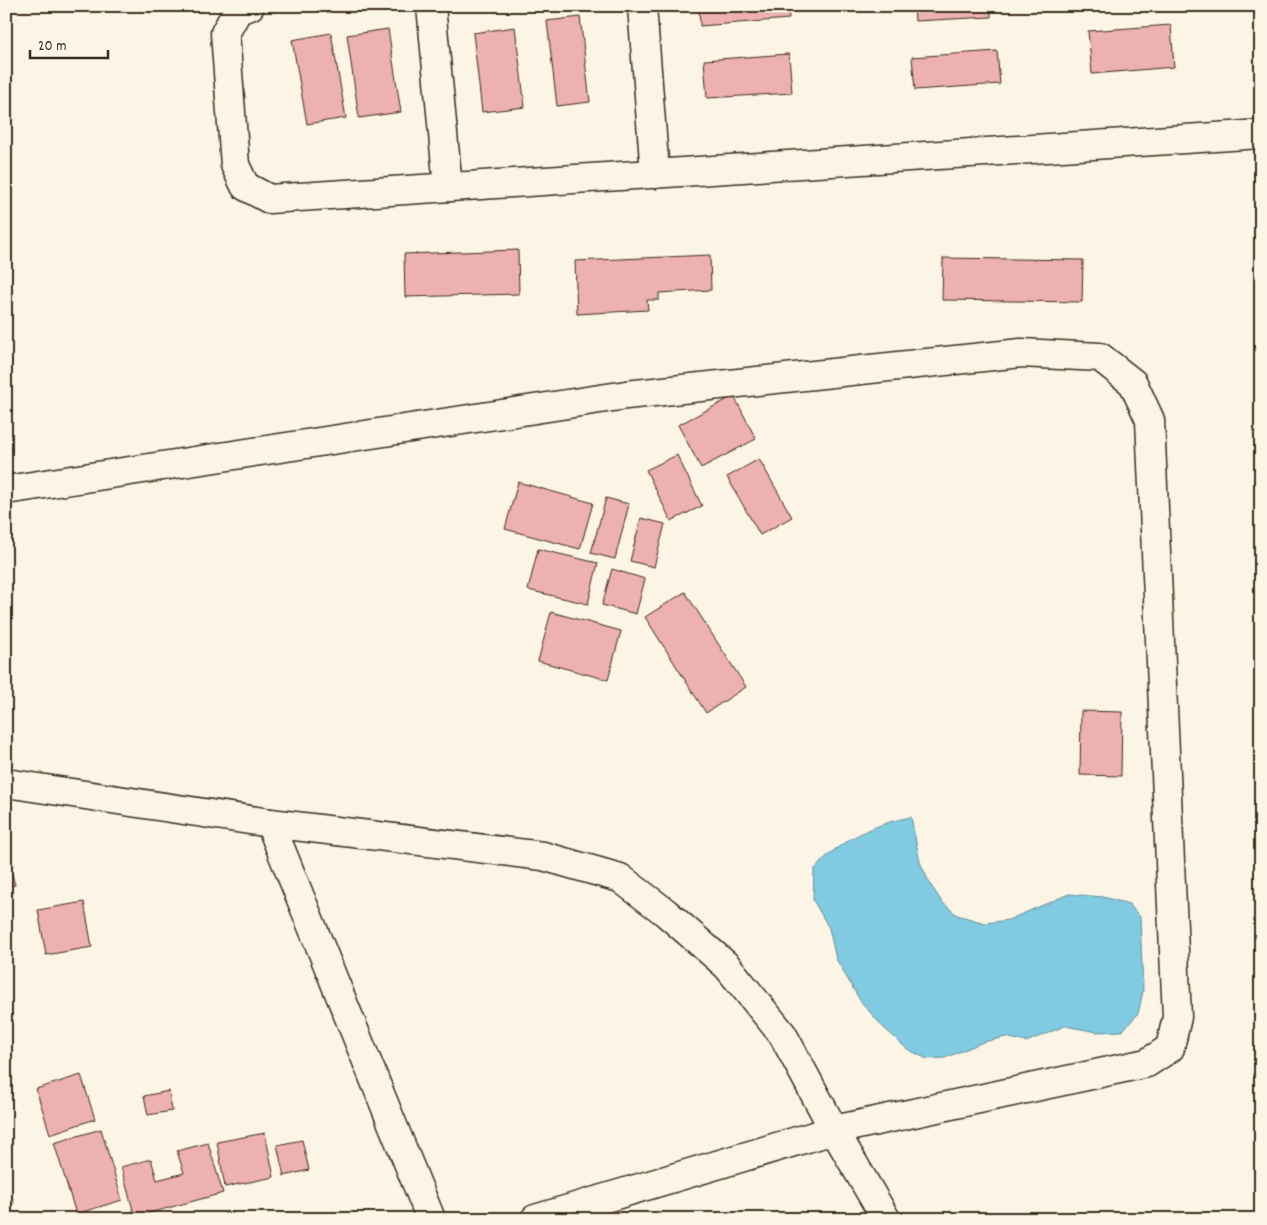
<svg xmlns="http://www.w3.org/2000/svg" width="1267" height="1225" viewBox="0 0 1267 1225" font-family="Dekko,sans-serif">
<rect width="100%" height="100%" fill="#fcf5e5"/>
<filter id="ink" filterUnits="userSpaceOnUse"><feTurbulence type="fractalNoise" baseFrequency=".02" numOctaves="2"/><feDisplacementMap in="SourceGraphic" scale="10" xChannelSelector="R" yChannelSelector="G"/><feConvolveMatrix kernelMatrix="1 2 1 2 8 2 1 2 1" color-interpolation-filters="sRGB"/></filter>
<g filter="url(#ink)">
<path fill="#81cbe2" stroke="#658b94" d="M911,817L920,862L930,884L942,902L957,915L985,923L1008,920L1069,894L1103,897L1129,904L1140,917L1143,991L1138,1014L1122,1031L1097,1032L1065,1026L1026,1042L1006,1037L983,1042L945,1058L927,1059L907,1049L884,1028L861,1002L836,959L829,928L813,900L814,870C820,864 826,856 833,851C856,833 883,822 911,817Z"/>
<g fill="#edb1af" stroke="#3b2a1e">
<path d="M699,6H788L789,19L700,26Z"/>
<path d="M914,6H991V17L915,21Z"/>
<path d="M580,17L590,102L557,106L547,21Z"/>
<path d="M1171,25L1174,67L1092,74L1088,31Z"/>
<path d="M515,27L525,107L482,112L473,33Z"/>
<path d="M388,29L401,112L359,118L347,35Z"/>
<path d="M331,33L346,118L307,124L292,40Z"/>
<path d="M997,51L1000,84L915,90L912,57Z"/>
<path d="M789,54L792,93L707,98L704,60Z"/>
<path d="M518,250L519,294L405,297L404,254Z"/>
<path d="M710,255L711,290L659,293V300H647L648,310L577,314L575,261Z"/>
<path d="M943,258L1083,260L1082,302L942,300Z"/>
<path d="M734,396L756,439L701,468L678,425Z"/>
<path d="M677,455L702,506L671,521L646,470Z"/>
<path d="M759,459L792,517L760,535L727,477Z"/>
<path d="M518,482L593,503L580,549L505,529Z"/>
<path d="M606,498L629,504L615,559L591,553Z"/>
<path d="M641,518L665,524L654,567L630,561Z"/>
<path d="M538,549L598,563L588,604L528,590Z"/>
<path d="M612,569L645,579L636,614L602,605Z"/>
<path d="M685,592L746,687L706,713L645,617Z"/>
<path d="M551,612L621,631L608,680L538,661Z"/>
<path d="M1081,711L1122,712L1121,776L1080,775Z"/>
<path d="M6,853L15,885L6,887Z"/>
<path d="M84,902L92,947L46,955L38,910Z"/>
<path d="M81,1075L95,1119L50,1134L36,1089Z"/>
<path d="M169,1091L172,1111L148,1115L144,1096Z"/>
<path d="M101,1129L122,1200L76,1214L54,1143Z"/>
<path d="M265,1133L274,1177L225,1187L217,1142Z"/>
<path d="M302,1140L309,1170L284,1176L277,1145Z"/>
<path d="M208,1143L223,1193L135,1217L121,1167L151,1159L157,1180L184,1173L177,1151Z"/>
<path d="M6,1186L14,1203L6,1207Z"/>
</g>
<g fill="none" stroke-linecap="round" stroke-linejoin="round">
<g stroke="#3b2a1e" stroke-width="31">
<g id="minor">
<path d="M250,6L238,10L225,33L235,165L245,186L269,199L1261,134"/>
<path d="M431,6L448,187"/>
<path d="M642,6L655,174"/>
<path d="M6,490L626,395L1021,353L1100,357L1133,383L1150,420L1177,1017L1170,1048L1147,1063L834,1130L535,1219"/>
<path d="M6,783L270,823L543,856L620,878L665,912L727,966L783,1035L834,1130L886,1219"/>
<path d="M270,823L431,1219"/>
</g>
</g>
<use href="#minor" stroke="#fcf5e5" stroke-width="28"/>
</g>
</g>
<rect width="1267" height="1225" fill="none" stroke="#fcf5e5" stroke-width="25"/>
<rect x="12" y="12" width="1242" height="1200" fill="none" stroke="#3b2a1e" stroke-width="2" filter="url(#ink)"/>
<path d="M30 50v8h78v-8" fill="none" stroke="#3b2a1e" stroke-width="2.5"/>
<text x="38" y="50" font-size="15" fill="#3b2a1e" stroke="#fcf5e5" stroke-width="4" paint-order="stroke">20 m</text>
</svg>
